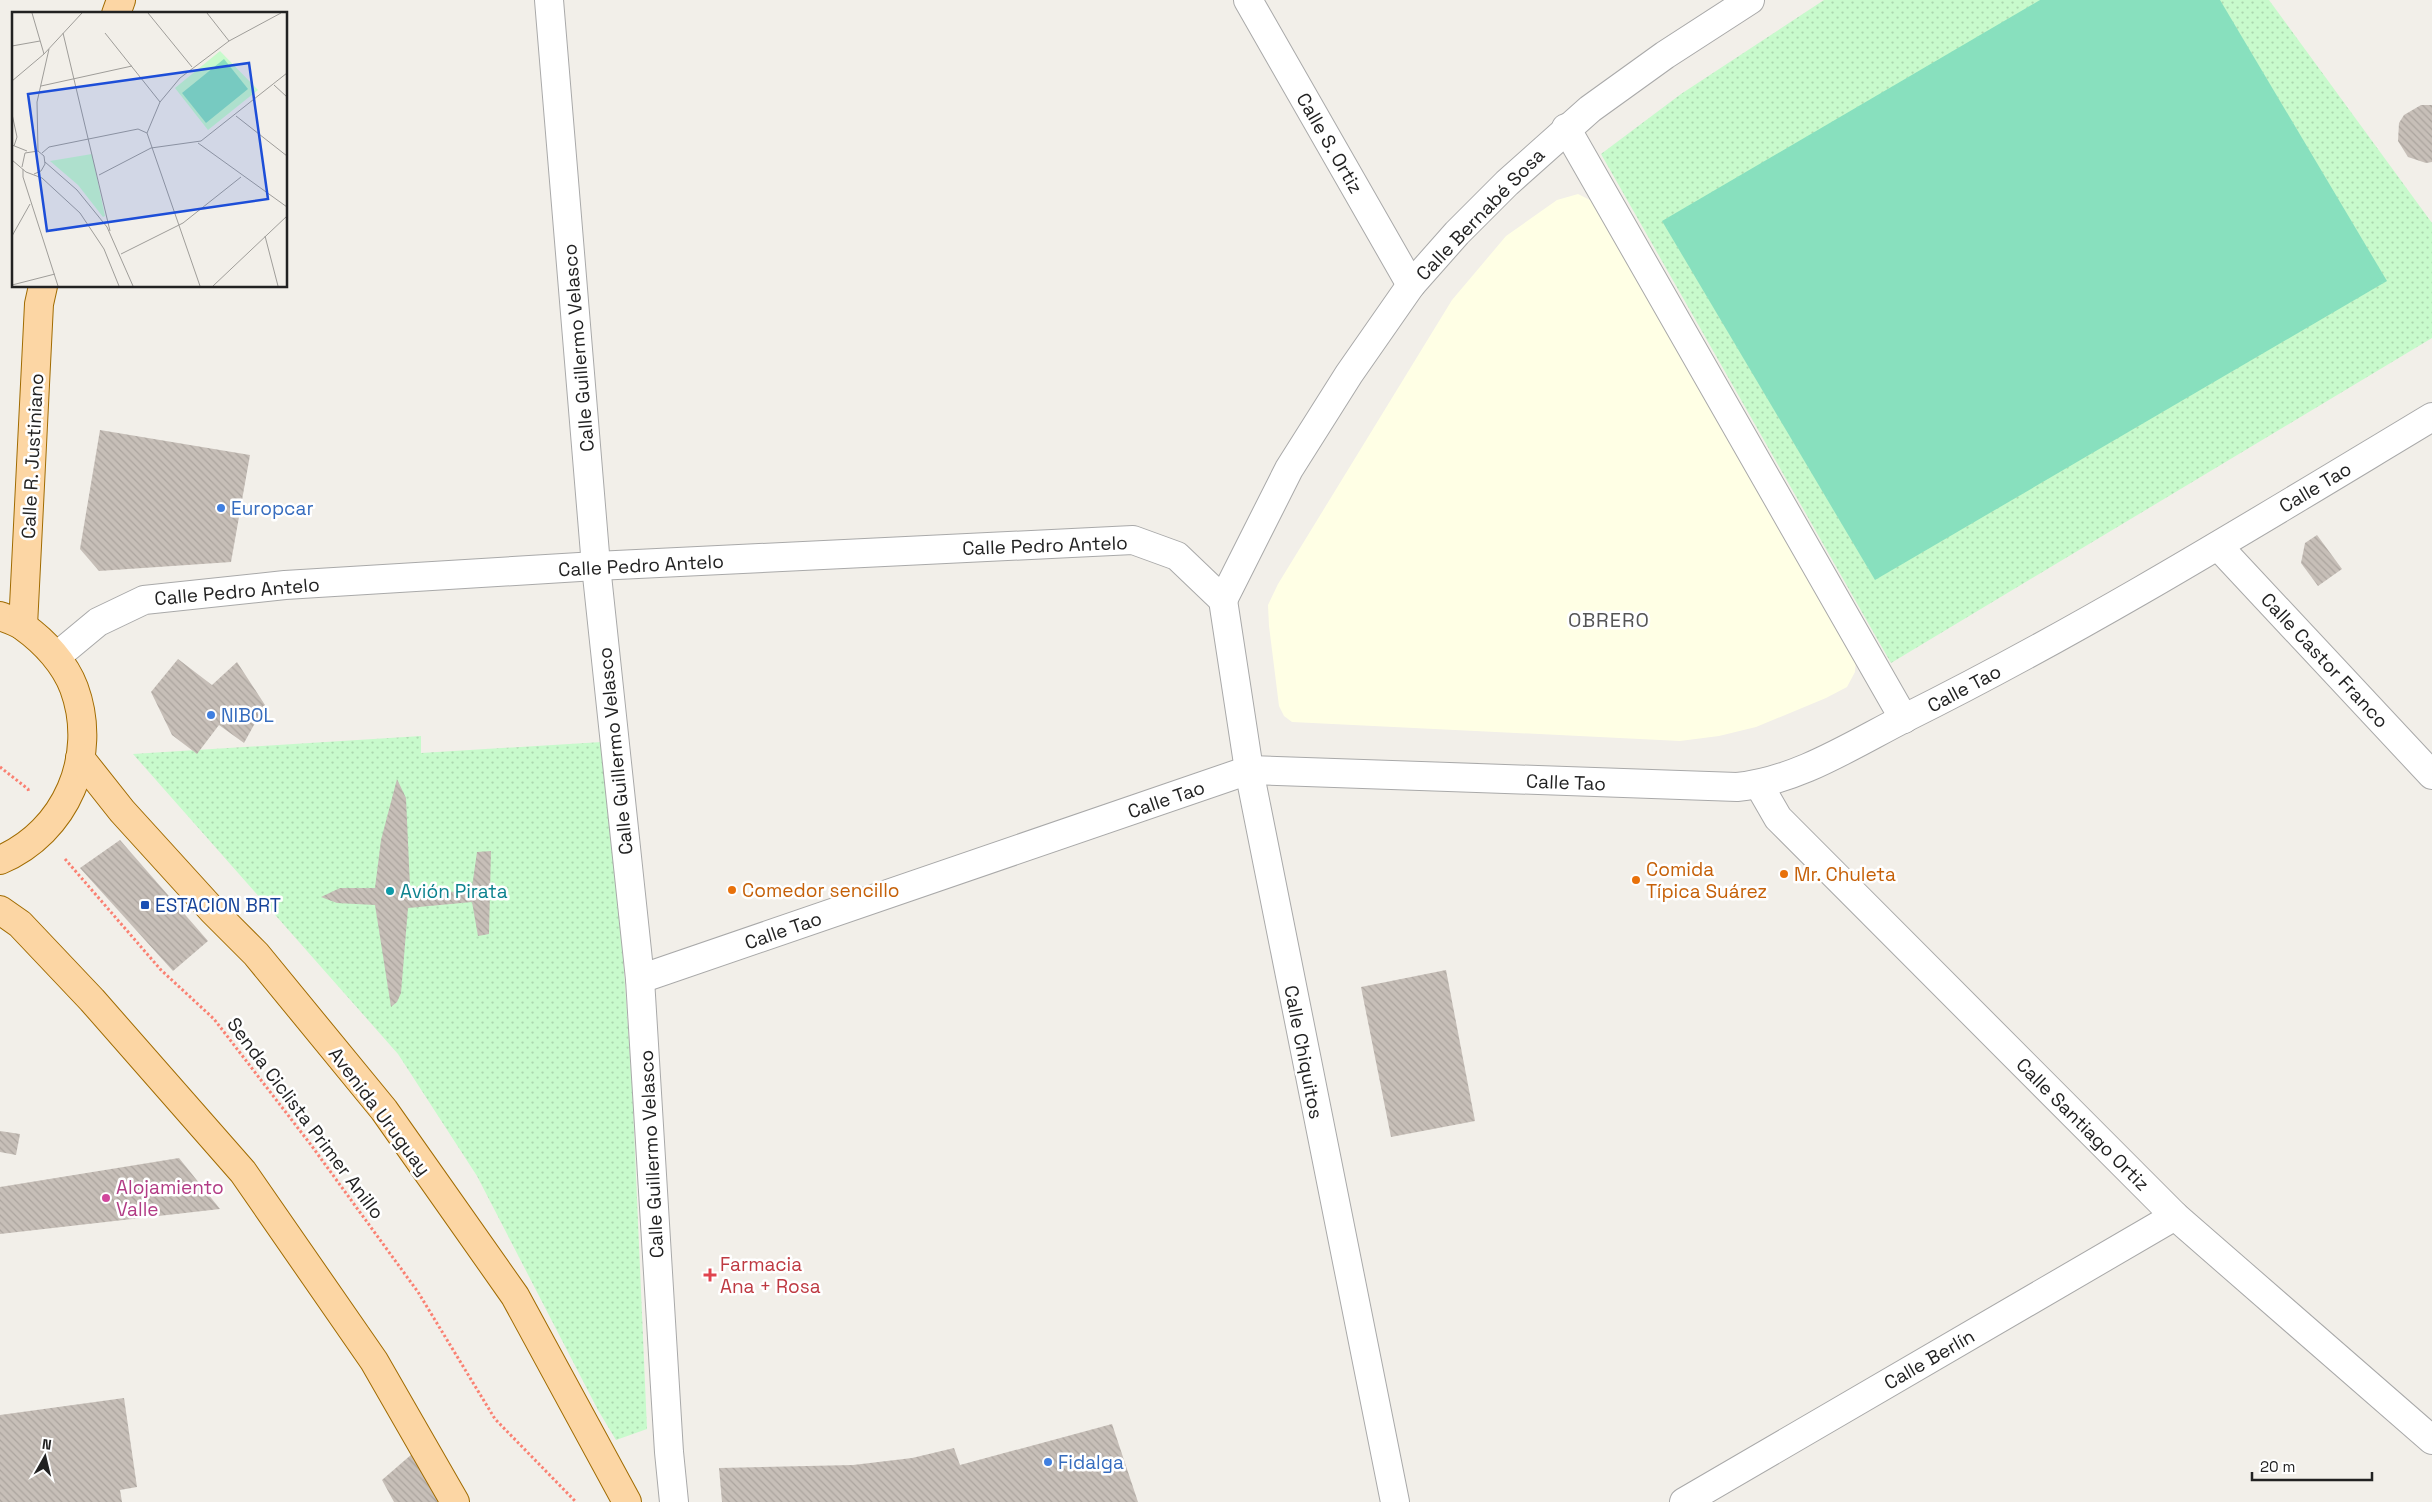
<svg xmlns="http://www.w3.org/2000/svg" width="2432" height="1502" viewBox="0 0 2432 1502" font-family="'Space Grotesk',sans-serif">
<defs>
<pattern id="park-dots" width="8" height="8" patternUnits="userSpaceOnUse" patternTransform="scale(1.25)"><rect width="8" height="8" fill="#c8facc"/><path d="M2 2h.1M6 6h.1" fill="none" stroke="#acd6af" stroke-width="1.8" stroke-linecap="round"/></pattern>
<pattern id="building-back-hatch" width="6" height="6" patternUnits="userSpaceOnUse" patternTransform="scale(1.25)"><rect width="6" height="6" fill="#c7bfb8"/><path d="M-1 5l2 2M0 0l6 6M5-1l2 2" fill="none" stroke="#aba49e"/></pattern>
</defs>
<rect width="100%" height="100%" fill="#f2efe9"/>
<path fill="#ffffe5" d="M1578,194L1594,202L1856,660L1855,672L1847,687L1826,698L1756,727L1719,736L1680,741L1292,722L1284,716L1279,706L1269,626L1268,605L1278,584L1452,300L1506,236L1557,200Z"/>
<g fill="url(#park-dots)">
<path d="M1824,0H2269L2432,223V338L1891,663L1601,154L1681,94Z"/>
<path d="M421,736V753L602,742L617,871L632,1084L647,1429L616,1440L598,1410L477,1176L398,1054L133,754Z"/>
</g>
<path fill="#88e0be" d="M2040,0H2220L2387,281L1875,580L1662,221Z"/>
<g fill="url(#building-back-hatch)">
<path d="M2421,105H2432V162L2426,163L2408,157L2398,141L2399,123L2404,115Z"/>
<path d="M100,430L250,455L231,562L99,571L80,549Z"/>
<path d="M2317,535L2342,569L2318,586L2301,563L2305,543Z"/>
<path d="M178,659L212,685L237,662L265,705L244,743L219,725L197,754L172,735L151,692Z"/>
<path d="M397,779L406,798L410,887L471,894L477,852L491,851L489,934L478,936L472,902L408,908L401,993L397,1002L391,1007L375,905L337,903L321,897L340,888H375L381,840Z"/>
<path d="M120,840L208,941L173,971L80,868Z"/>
<path d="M1446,970L1475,1121L1391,1137L1361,987Z"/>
<path d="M0,1131L20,1134L16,1155L0,1152Z"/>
<path d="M179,1158L220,1209L0,1234V1187Z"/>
<path d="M124,1398L137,1487L120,1490L122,1502H0V1415Z"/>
<path d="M1112,1424L1138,1502H722L719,1468L853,1465L912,1458L954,1448L960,1465Z"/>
<path d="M412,1454L439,1502H394L382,1480Z"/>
</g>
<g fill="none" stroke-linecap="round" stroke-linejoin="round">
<g stroke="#a9a9a9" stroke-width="30">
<g id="minor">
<path d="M549,0L596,566L640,979L669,1452L674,1502"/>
<path d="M1248,0L1411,285"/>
<path d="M1566,128L1904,719"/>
<path d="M2218,546L2432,775"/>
<path d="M1223,600L1249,770L1395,1502"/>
<path d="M1223,600L1289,469L1349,374L1411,285L1457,233L1507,183L1590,109L1665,55L1750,0"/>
<path d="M57,656L98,622L144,600L285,585L596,566L1133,540L1177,556L1223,600"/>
<path d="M1759,785L1778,818L2175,1216L2432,1440"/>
<path d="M640,979L1249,770L1737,787C1797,781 1852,745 1905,718C2086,628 2259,521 2432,417"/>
<path d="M1684,1502L2175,1216"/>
</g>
</g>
<g stroke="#a06b00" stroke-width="30">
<g id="major">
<path d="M116,14L121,0"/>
<path d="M0,616C8,619 18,622 24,627C45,642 65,664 74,688C99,756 66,832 0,860"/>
<path d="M23,626L39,304L43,286"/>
<path d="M80,758L122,811L213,911L256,954L384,1110L515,1296L627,1502"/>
<path d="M0,910L20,924L92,1000L243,1172L374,1361L455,1502"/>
</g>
</g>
<g stroke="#fa8072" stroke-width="3" stroke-dasharray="2.5 2.5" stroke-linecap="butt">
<path d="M0,767L28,789L29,793"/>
<path d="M65,859L161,970L214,1019L311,1145L418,1292L495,1419L576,1502"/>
</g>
<use href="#minor" stroke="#fff" stroke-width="28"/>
<use href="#major" stroke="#fcd6a4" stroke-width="28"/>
</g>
<g fill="#3f7fe0" stroke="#fff" stroke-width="2">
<circle cx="221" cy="508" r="5"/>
<circle cx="211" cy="715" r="5"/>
<circle cx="1048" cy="1462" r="5"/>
</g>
<g fill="#e8710a" stroke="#fff" stroke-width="2">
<circle cx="1784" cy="874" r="5"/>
<circle cx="1636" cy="880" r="5"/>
<circle cx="732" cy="890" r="5"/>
</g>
<circle fill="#0f9aa8" stroke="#fff" stroke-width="2" cx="390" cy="891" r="5"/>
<rect fill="#1a4fb4" stroke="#fff" stroke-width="2" x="140" y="900" width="10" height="10" rx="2.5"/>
<circle fill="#d1479c" stroke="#fff" stroke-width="2" cx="106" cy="1198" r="5"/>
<path fill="#e0444e" stroke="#fff" stroke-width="2" d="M707.5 1267.5h5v5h5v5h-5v5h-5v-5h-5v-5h5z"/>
<g text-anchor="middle" stroke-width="5" stroke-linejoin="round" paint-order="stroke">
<g font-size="19" fill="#222" stroke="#fff">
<text transform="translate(1330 143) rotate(60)" y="7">Calle S. Ortiz</text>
<text transform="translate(1480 214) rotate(-46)" y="7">Calle Bernabé Sosa</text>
<text transform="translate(578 348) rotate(-95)" y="7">Calle Guillermo Velasco</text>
<text transform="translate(32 456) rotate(-87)" y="7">Calle R. Justiniano</text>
<text transform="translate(2315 487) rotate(-31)" y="7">Calle Tao</text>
<text transform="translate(1045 545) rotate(-2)" y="7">Calle Pedro Antelo</text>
<text transform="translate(641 565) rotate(-3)" y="7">Calle Pedro Antelo</text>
<text transform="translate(237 591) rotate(-5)" y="7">Calle Pedro Antelo</text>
<text transform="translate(2325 660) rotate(47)" y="7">Calle Castor Franco</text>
<text transform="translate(1964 688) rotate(-28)" y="7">Calle Tao</text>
<text transform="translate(615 751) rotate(-96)" y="7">Calle Guillermo Velasco</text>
<text transform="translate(1566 782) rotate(2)" y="7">Calle Tao</text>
<text transform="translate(1166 799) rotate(-19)" y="7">Calle Tao</text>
<text transform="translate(783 930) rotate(-19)" y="7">Calle Tao</text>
<text transform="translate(1304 1052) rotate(79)" y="7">Calle Chiquitos</text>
<text transform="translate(380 1111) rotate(53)" y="7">Avenida Uruguay</text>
<text transform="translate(306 1118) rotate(53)" y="7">Senda Ciclista Primer Anillo</text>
<text transform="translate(2083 1124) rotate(45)" y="7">Calle Santiago Ortiz</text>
<text transform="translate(651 1154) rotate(-93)" y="7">Calle Guillermo Velasco</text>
<text transform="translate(1929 1359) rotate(-30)" y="7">Calle Berlín</text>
</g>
<g font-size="19" fill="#366cbe" stroke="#fff" text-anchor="start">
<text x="231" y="515">Europcar</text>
<text x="221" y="722">NIBOL</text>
<text x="1058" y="1469">Fidalga</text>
</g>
<g font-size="19" fill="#c56008" stroke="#fff" text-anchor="start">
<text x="1646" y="876">Comida<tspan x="1646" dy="22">Típica Suárez</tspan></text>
<text x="1794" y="881">Mr. Chuleta</text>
<text x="742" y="897">Comedor sencillo</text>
</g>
<g font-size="19" fill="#0d838f" stroke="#fff" text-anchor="start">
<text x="400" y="898">Avión Pirata</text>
</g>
<g font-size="19" fill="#164399" stroke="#fff" text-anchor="start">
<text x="155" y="912">ESTACION BRT</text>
</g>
<g font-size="19" fill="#b23c85" stroke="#fff" text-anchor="start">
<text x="116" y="1194">Alojamiento<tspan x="116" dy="22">Valle</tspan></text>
</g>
<g font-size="19" fill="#be3a42" stroke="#fff" text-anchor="start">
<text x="720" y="1271">Farmacia<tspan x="720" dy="22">Ana + Rosa</tspan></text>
</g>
<g font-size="20" letter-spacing="1" fill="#555" stroke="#fff">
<text x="1609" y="627">OBRERO</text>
</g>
</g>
<g transform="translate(12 12)">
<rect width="275" height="275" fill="#f2efe9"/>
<path d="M208,39L246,78L196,118L163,76ZM80,142L93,204L91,205L66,173L38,149Z" fill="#c8facc"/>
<path d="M212,47L236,77L194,111L170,81Z" fill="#88e0be"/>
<path fill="none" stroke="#9f9d99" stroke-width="1" d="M20,1L32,42M136,1L180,55M195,1L217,29M51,21L98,219M93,21L148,90M0,34L28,29M0,69L32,42L70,1M262,73L275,85M29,74L120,54M0,102L5,125L2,134M224,104L275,144M135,121L148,90L168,66L217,29L269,1M135,121L188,274M186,131L275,195M0,133L15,139M26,139L25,90L37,37M30,141L37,135L126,117L135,121M0,148L14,160L30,166L68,201L92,237L107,274M33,150L65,178L95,215L121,274M10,155L13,141L26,139L32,144L33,152L29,159L22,162M11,157V165L46,274M87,163L139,136L189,129L275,61M0,224L18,192M253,224L266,274M109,242L171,211L229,165M0,273L43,262M201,274L275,204"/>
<path fill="#1d4ed8" fill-opacity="0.15" stroke="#1d4ed8" stroke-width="2.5" d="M237,51L256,187L35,219L16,82Z"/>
<rect width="275" height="275" fill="none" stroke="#222" stroke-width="2.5"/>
</g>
<g transform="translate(45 1457) rotate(8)" stroke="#ffffff" stroke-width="4" paint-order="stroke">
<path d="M0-4L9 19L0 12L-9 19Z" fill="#222222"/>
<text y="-8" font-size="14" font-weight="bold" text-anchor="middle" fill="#222222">N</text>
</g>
<path d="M2252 1472v8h120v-8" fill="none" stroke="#222222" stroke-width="2.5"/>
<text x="2260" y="1472" font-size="15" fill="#222222" stroke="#ffffff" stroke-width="4" paint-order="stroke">20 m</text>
</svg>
